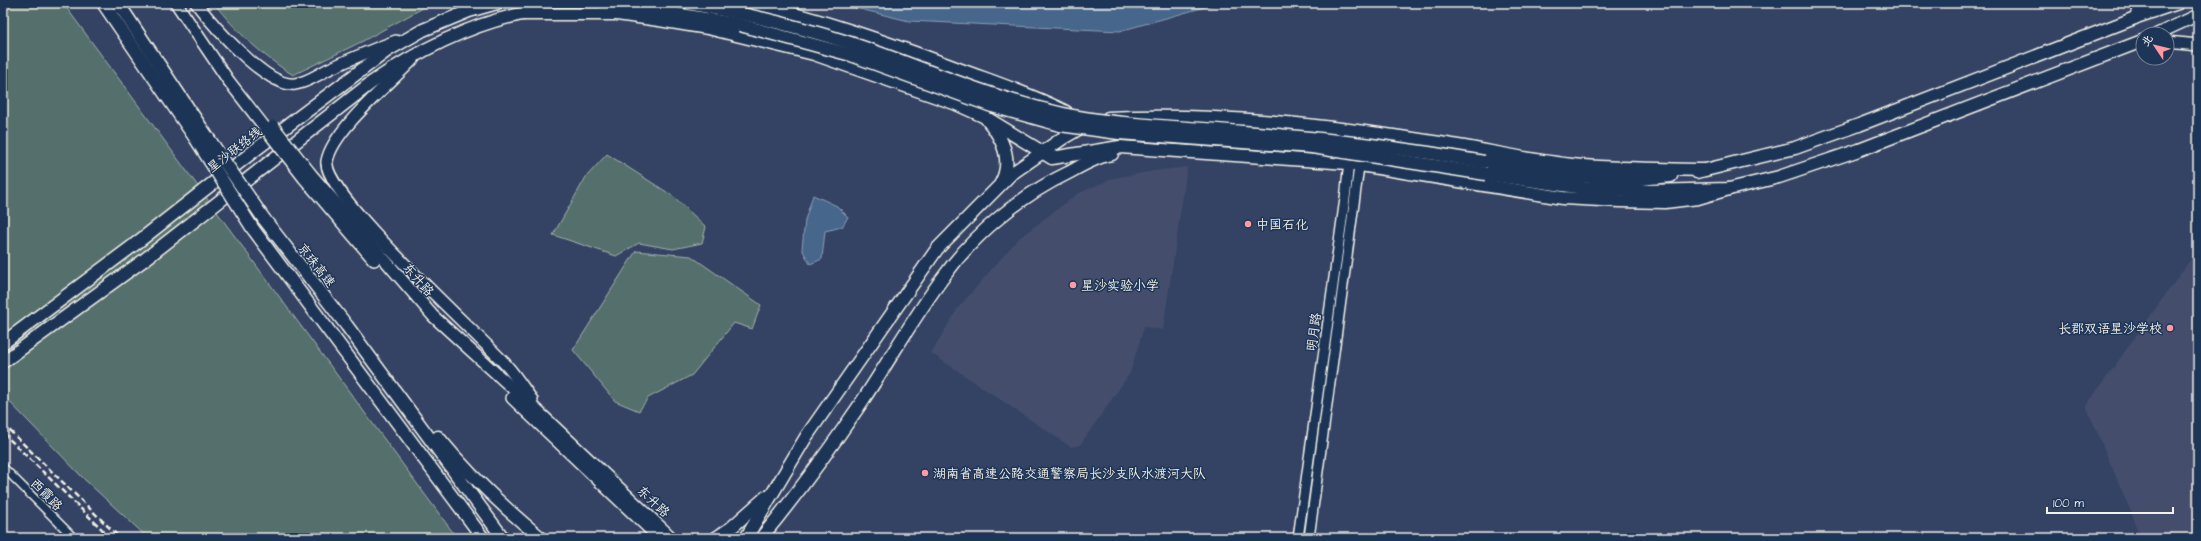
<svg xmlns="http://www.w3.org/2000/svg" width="2201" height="541" viewBox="0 0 2201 541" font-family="'Architects Daughter','LXGW WenKai TC',sans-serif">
<rect width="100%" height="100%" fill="#344364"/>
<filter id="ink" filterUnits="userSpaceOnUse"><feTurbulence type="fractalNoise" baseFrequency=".025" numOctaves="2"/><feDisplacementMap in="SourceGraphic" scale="8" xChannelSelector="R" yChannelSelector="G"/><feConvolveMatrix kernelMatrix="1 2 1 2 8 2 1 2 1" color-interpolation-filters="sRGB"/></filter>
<g filter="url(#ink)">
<g fill="#444d6d">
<path d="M1187,167L1163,330L1144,327L1130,373L1080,445L1071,447L931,353L958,308L1018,239L1077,194L1114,178L1154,171Z"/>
<path d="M2198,249V538H2142L2086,406Z"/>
</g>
<g fill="#556f6c" stroke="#a4b0aa">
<path d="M3,3H63L457,538H148L85,480L3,395Z"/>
<path d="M214,3H432L361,42L293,75C264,57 235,31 214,3Z"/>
<path d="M607,154L673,196L706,227L702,243L673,249L639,243L616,256L553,235L586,177Z"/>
<path d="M636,251L691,256L761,305L752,329L734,323L692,375L648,398L639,411L615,401L573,350Z"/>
</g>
<g fill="#47668c" stroke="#8c9eb1">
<path d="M835,3H1219L1120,31L909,21Z"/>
<path d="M813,195L837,206L848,217L842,227L825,231L822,259L810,264L802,249L805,220Z"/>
</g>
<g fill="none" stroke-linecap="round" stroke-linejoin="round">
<g stroke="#f4f1e8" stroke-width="10">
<path id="street" d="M3,467L74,538"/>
</g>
<g stroke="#f4f1e8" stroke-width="12">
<g id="secondary">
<path d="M1298,538L1346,191L1352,130"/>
<path d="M1309,538L1360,159"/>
</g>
</g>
<g stroke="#f4f1e8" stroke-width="14">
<g id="primary">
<path d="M176,3L228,80"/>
<path d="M196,3C212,24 267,88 295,84C307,83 320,73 331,68C353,58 374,49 396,41"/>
<path d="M2135,18L2179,3"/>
<path d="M2135,18L2143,3"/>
<path d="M2157,34L2198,15"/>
<path d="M2167,42L2198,45"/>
<path d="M414,58C391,83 333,129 327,161C321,194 479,334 507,366C516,376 524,389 532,400"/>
<path d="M310,173L433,316L544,417L672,538"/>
<path d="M304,178L374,260"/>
<path d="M512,398L659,538"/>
</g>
</g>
<g stroke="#f4f1e8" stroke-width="15">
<g id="highway">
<path d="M103,3L196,139"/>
<path d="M118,3L204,132"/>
<path d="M689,3L743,14"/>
<path d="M751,3C821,19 889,43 956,68C993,82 1031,94 1066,112"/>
<path d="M606,7L629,6L740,25"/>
<path d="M524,14H617L659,20L708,28L814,54L954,103L983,116L1052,158L1120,147L1348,163L1563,198L1620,201L1665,202L1698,198L1729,189"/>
<path d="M1108,118C1217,113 1326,125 1433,142C1483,149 1532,162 1583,166C1623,169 1663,169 1703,170"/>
<path d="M988,121C1003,139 1013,161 1001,183"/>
<path d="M1484,162L1553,174L1630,180L1671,176"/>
<path d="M1697,172L1795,148L1859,125L2135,18"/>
<path d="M1486,174L1584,188L1649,191L1729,189L1779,177L1859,150L2142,41"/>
<path d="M264,219L347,326L503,538"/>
<path d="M253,229L483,538"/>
<path d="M3,343L134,245L259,147L388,50L423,30L469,11L497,3"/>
<path d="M3,362L144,260L371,83C419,50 473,22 532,12"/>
<path d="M438,437C469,475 503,507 541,538"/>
<path d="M716,538L731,528L766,497"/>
<path d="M746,538L806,437L937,249L1011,174L1063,138L1087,124"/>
<path d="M761,538C795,497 827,453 857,409C887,365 913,317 945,275C975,233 1022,195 1068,173C1081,166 1097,156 1112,154"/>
</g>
</g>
<use href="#street" stroke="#1d3557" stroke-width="7"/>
<use href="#secondary" stroke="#1d3557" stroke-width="9"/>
<use href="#primary" stroke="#1d3557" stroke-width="11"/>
<use href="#highway" stroke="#1d3557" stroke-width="12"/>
<g stroke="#f4f1e8" stroke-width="2.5" stroke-dasharray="6 3" stroke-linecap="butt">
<path d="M3,424L120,538"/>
<path d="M3,433L111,538"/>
</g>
<g stroke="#f4f1e8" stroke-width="14" stroke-linecap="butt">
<g id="primary-bridge">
<path d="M228,80L304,178"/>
<path d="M273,126L310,173"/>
</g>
</g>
<g stroke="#f4f1e8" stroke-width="15" stroke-linecap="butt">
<g id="highway-bridge">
<path d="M743,14C778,22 813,31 847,42C920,66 991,99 1068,115C1125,126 1184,127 1242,132C1324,138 1404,148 1484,162"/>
<path d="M740,25L851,55L992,106L1060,125L1119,133L1312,147L1486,174"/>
<path d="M204,132L264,219"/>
<path d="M196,139L253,229"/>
</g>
</g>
<use href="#primary-bridge" stroke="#1d3557" stroke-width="11"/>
<use href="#highway-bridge" stroke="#1d3557" stroke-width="12"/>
</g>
</g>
<g fill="#ff9aa2" stroke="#1d3557" stroke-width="1.5">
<circle cx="1248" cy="224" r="4"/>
<circle cx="1073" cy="285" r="4"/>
<circle cx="2170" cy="328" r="4"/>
<circle cx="925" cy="473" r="4"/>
</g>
<g text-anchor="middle" stroke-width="3" stroke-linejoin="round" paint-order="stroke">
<g font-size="13" fill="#f4f1e8" stroke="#1d3557">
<text transform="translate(234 149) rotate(-38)" y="5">星沙联络线</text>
<text transform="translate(317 265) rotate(52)" y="5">京珠高速</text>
<text transform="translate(419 279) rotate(49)" y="5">东升路</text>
<text transform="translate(1313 332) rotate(-82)" y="5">明月路</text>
<text transform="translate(47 494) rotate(45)" y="5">西霞路</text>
<text transform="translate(654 501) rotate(43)" y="5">东升路</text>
</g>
<g font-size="13" fill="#f4f1e8" stroke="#1d3557" text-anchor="start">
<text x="1256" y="229">中国石化</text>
<text x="1081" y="290">星沙实验小学</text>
<text x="2162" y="333" text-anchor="end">长郡双语星沙学校</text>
<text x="933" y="478">湖南省高速公路交通警察局长沙支队水渡河大队</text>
</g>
</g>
<rect width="2201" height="541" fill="none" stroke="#1d3557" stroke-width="16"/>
<rect x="8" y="8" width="2185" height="525" fill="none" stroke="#f4f1e8" stroke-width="1.5" filter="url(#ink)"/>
<g transform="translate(2155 46) rotate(305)"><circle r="19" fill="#1d3557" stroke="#738091"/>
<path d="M0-3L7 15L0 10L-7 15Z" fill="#ff9aa2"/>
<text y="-6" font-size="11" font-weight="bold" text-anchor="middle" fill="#f4f1e8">北</text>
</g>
<path d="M2047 507v6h126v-6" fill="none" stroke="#f4f1e8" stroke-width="2"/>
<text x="2053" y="507" font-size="12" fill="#f4f1e8" stroke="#1d3557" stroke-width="3" paint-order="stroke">100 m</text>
</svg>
